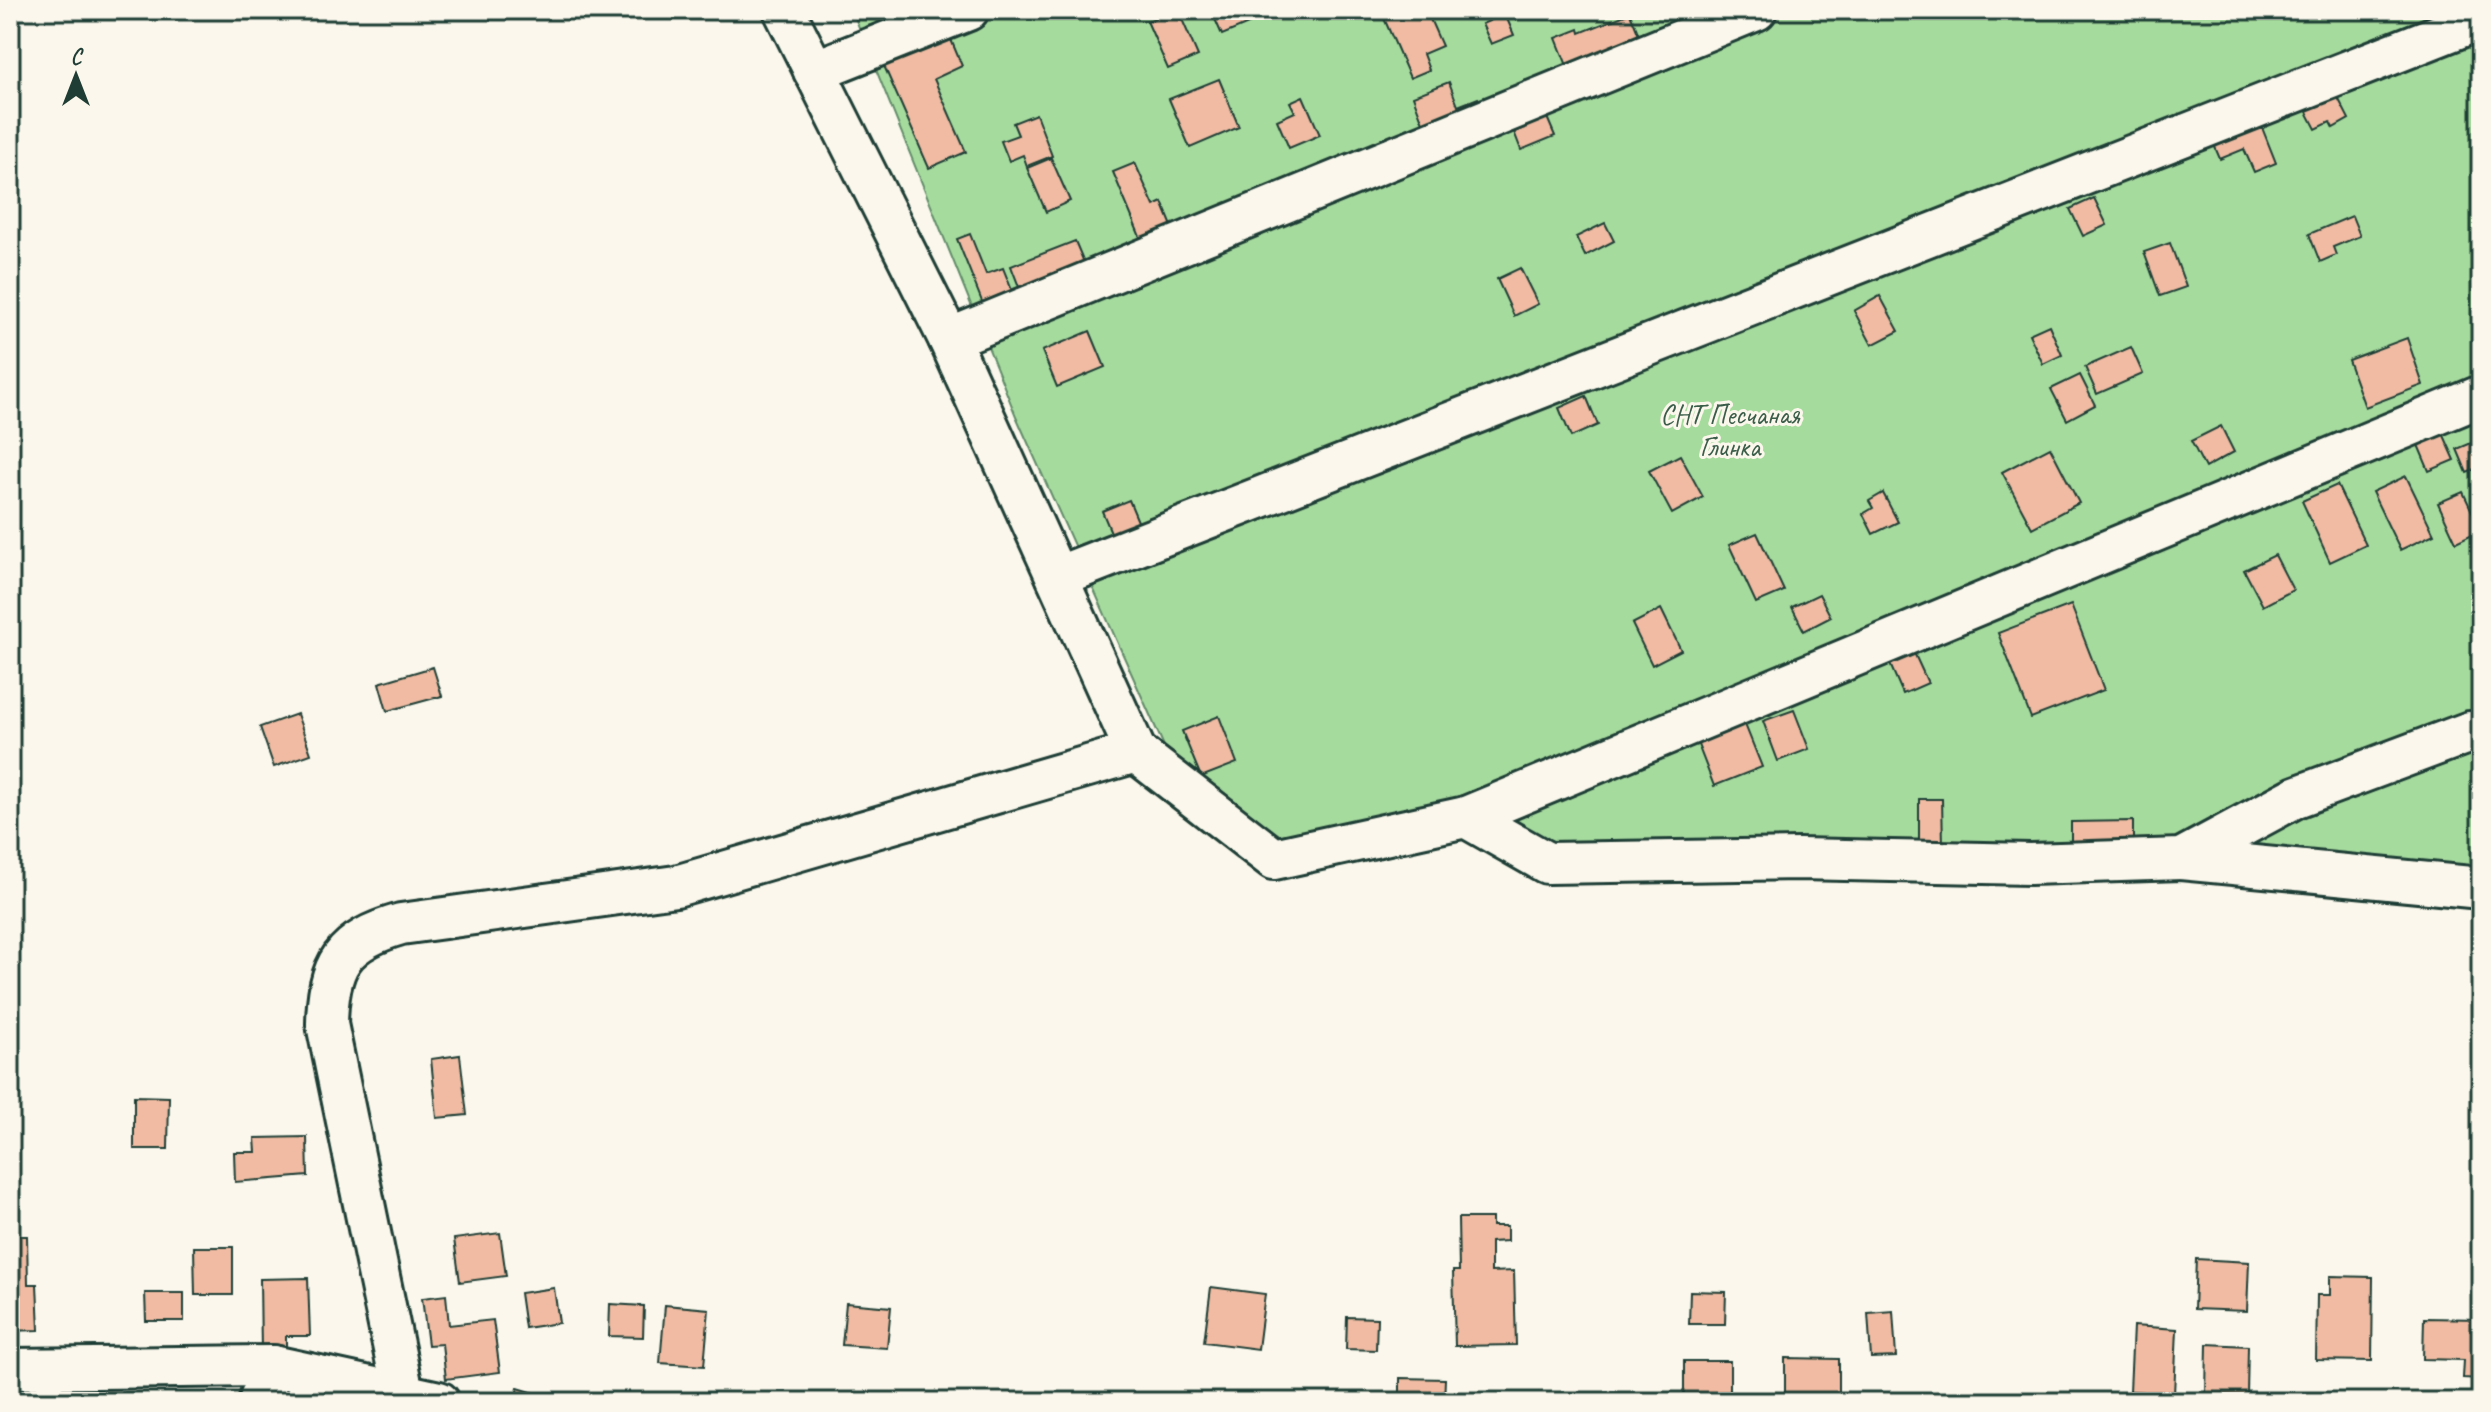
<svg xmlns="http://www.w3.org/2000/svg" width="2491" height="1412" viewBox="0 0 2491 1412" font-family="Caveat,sans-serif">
<rect width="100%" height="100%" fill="#fbf7ec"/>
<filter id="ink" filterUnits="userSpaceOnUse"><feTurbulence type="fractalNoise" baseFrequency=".0125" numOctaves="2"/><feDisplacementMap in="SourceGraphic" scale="16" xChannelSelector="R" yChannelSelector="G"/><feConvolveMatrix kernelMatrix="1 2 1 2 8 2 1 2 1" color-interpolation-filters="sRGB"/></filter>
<g filter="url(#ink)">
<path fill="#a6db9e" stroke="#628c69" stroke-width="2" d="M852,10H2481V875L1547,851L1464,798L1276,843L1172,764L1016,416Z"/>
<g fill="#f0bba2" stroke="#1f3d34" stroke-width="2">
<path d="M1178,10L1198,56L1168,69L1147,21Z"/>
<path d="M1211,10H1254L1258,20L1222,35Z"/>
<path d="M1398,10H1426L1442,46L1423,54L1429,70L1410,78L1383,16Z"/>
<path d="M1630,13L1645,50L1568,68L1556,38L1579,29L1580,33Z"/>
<path d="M1505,14L1514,35L1491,44L1482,24Z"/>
<path d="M947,30L962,66L934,79L966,152L929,168L881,59Z"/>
<path d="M1219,79L1239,127L1190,148L1169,99Z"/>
<path d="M1449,82L1458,106L1478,98L1483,111L1430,141L1413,96Z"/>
<path d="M2333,88L2349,119L2333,128L2330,122L2316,129L2303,104Z"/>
<path d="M1303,96L1320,135L1289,148L1277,120L1295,112L1290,102Z"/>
<path d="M1036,114L1052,156L1027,166L1023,155L1009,161L1001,141L1018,135L1013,123Z"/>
<path d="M1546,115L1555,136L1521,150L1513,129Z"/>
<path d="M2259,120L2276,163L2254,172L2244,149L2220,159L2212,140Z"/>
<path d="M1051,158L1070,201L1046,212L1027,168Z"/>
<path d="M1135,163L1154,206L1162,202L1176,236L1145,249L1113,172Z"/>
<path d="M2094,198L2107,225L2083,236L2070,209Z"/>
<path d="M2352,216L2360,236L2333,247L2336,255L2320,262L2309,234Z"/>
<path d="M1605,223L1614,241L1585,256L1576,237Z"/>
<path d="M970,234L986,274L1003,268L1015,298L985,309L957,239Z"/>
<path d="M1075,241L1086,267L1021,292L1011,266Z"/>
<path d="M2170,243L2186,287L2160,296L2144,252Z"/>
<path d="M1520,268L1538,304L1514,316L1497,279Z"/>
<path d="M1880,296L1899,331L1872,345L1854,311Z"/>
<path d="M2049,325L2062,355L2043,364L2029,334Z"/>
<path d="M1090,331L1105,367L1057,387L1042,351Z"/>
<path d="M2407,338L2423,385L2365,407L2348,360Z"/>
<path d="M2131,347L2143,374L2097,394L2085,367Z"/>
<path d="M2080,375L2095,405L2067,420L2051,389Z"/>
<path d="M1586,396L1598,425L1571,437L1559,408Z"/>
<path d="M2438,422L2455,460L2429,471L2413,433Z"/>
<path d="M2221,426L2234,452L2205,468L2191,441Z"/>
<path d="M2481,439V467L2467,473L2457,449Z"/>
<path d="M2050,447L2079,503L2032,528L2002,472Z"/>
<path d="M1680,455L1703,497L1672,514L1649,471Z"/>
<path d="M2406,476L2434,534L2400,550L2372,492Z"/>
<path d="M2337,485L2366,545L2330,562L2302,501Z"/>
<path d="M2463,492L2481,530L2456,542L2438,503Z"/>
<path d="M1883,493L1898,522L1873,534L1863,514L1873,508L1869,501Z"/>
<path d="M1129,500L1142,531L1115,542L1102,511Z"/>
<path d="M1757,533L1784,591L1756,603L1729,545Z"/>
<path d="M2275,555L2293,590L2263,606L2244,570Z"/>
<path d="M1819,594L1831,617L1804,631L1792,607Z"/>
<path d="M2071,605L2104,690L2031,718L1998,633Z"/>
<path d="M1661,609L1681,650L1652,665L1632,624Z"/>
<path d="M1910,644L1928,683L1903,694L1886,655Z"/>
<path d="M433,667L442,696L387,711L379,683Z"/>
<path d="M1794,710L1809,749L1778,761L1763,721Z"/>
<path d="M1740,712L1762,767L1714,786L1695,737Z"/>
<path d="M297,714L311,754L274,767L260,727Z"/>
<path d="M1219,716L1237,763L1201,777L1182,731Z"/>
<path d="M1919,799H1942L1943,845H1919Z"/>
<path d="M2133,821V844H2071V822Z"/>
<path d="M460,1055L467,1115L437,1118L431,1059Z"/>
<path d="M134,1096L169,1097L168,1149H134Z"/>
<path d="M307,1137L308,1176L235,1182L234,1152H256L255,1138Z"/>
<path d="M1458,1218H1492V1226H1507V1241L1491,1242V1272L1514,1271L1516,1345L1455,1346L1453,1271H1459Z"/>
<path d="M500,1233L506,1276L460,1282L454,1239Z"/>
<path d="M10,1236H27L28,1284H37L39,1330L10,1331Z"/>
<path d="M194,1247H233V1295H195Z"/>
<path d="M2196,1259L2249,1262L2247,1311L2194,1309Z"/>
<path d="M2330,1276L2373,1277L2372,1361L2316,1360L2317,1295H2330Z"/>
<path d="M308,1278L310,1336H286V1352H261L260,1279Z"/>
<path d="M1211,1287L1265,1294L1258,1349L1204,1342Z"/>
<path d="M554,1288L559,1323L525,1328L520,1293Z"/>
<path d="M1690,1291L1726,1292L1725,1324H1689Z"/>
<path d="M145,1293H184V1321H146Z"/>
<path d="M446,1295L449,1325L493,1320L500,1372L446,1379L442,1344L428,1345L422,1298Z"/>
<path d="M846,1303L891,1307L887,1348L842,1345Z"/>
<path d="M610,1304L644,1306L643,1337L609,1336Z"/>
<path d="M665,1305L709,1309L704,1366L660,1363Z"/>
<path d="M1893,1311L1896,1357L1871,1358L1868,1313Z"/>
<path d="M1347,1317L1377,1318L1376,1350L1346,1349Z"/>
<path d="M2424,1318L2481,1319V1379L2463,1378L2464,1360L2423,1359Z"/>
<path d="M2133,1326L2177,1329L2174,1394L2130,1391Z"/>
<path d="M2207,1344L2248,1346L2247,1395L2206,1394Z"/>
<path d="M1785,1358L1839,1359V1402H1785Z"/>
<rect x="1684" y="1361" width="46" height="41"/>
<path d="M1400,1378L1445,1379L1444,1402H1400Z"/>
<path d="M518,1388L538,1394L535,1402H514Z"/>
</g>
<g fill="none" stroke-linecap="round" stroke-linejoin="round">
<g stroke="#1f3d34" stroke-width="46">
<g id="minor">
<path d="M784,10L949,339L1136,752L1274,859L1466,817L1547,863L1799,859L2030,864L2181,859L2296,797L2470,732L2481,733"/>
<path d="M814,71L968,10"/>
<path d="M949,339L1756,10"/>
<path d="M1057,577L2481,19"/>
<path d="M1466,817L2481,396"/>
<path d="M2181,859L2481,888"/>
<path d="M10,1369L273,1366L439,1402"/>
<path d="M403,1393L327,1024C328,964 342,941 401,924L676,886L1136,752"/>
<path d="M259,1402L273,1366"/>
</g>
</g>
<use href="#minor" stroke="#fbf7ec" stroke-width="40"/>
</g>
</g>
<g text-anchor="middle" stroke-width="6" stroke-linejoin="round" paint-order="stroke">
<g font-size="28" fill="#3a5d49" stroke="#fbf7ec">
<text x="1730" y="424">СНТ Песчаная<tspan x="1730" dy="32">Глинка</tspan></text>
</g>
</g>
<rect width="2491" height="1412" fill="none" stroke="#fbf7ec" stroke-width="40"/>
<rect x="20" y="20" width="2451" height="1372" fill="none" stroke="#1f3d34" stroke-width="3" filter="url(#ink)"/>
<g transform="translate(76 76)" stroke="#fbf7ec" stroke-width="6" paint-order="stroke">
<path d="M0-6L14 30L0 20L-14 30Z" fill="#1f3d34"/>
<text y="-12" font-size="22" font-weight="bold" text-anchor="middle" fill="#1f3d34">С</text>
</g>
</svg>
